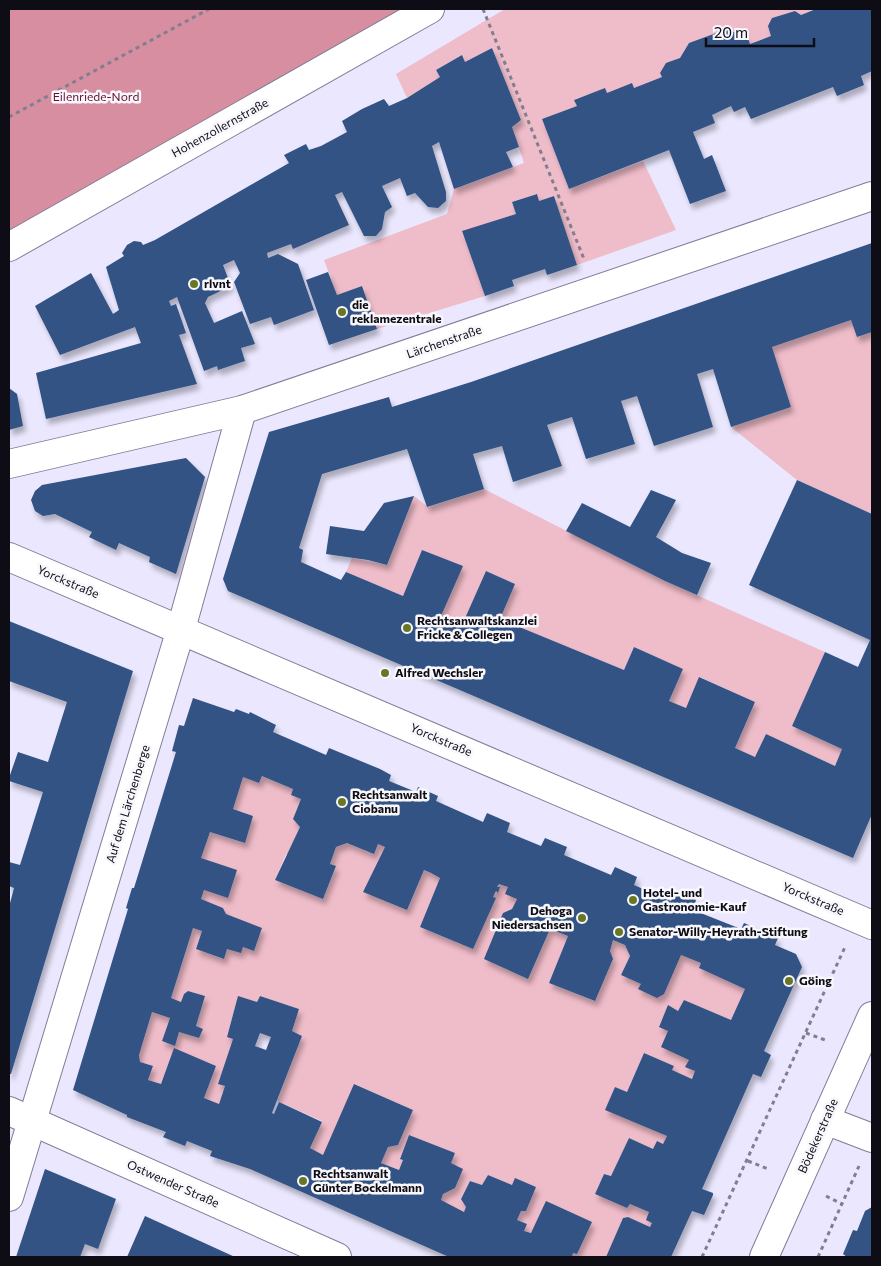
<svg xmlns="http://www.w3.org/2000/svg" width="881" height="1266" viewBox="0 0 881 1266" font-family="Commissioner,sans-serif">
<defs>
<filter id="shadow"><feDropShadow dx="3" dy="5.5" stdDeviation="2.5" flood-color="#0004"/></filter>
</defs>
<rect width="100%" height="100%" fill="#eae7fe"/>
<g fill="#efbcc9">
<path d="M505,9H816L801,15L795,11L772,18L771,36L750,44L748,38L727,29L689,43L680,58L660,73L662,77L634,88L632,84L607,93L605,89L575,99L577,106L542,119L569,189L643,161L676,230L577,265L554,196L539,201L536,194L512,202L516,214L462,232L485,296L377,329L362,286L337,295L324,260L447,214L454,189L524,163L512,127L521,120L492,48L465,62L462,55L436,70L440,77L407,98L396,74Z"/>
<path d="M851,320L858,337L872,332V514L797,480L731,427L791,407L772,347Z"/>
<path d="M484,489L665,581L825,652L792,726L842,749L835,766L766,734L755,757L735,748L755,702L700,677L686,708L669,701L683,669L634,647L624,670L500,619L515,584L486,571L462,625L441,616L462,566L422,550L403,596L346,572L352,558L387,565L414,496L428,507Z"/>
<path d="M233,773L259,783L262,776L293,789L291,795L301,799L293,819L300,827L289,854H286L275,880L323,899L336,867L330,864L336,847L347,843L374,854L378,844L385,847L363,892L407,910L424,870L440,878L420,927L473,949L495,898L493,897L500,888L497,887L499,884L508,887L517,899L512,909L503,913L485,959L528,979L550,929L568,936L549,983L594,1001L613,960L610,951L613,940L625,945L630,956L621,975L641,984L681,955L701,963L699,968L745,989L731,1020L684,1000L678,1011L668,1006L659,1026L668,1031L689,1060L686,1067L695,1071L692,1079L672,1070L674,1066L644,1053L627,1092L615,1087L606,1110L667,1136L663,1144L653,1149L629,1138L611,1176L604,1174L595,1194L627,1208L630,1204L649,1212L652,1223L650,1227L628,1217L623,1218L606,1257H572L573,1253L577,1254L591,1222L531,1233L524,1231L527,1224L517,1220L521,1211H526L536,1187L516,1179L512,1185L488,1175L482,1185L470,1181L461,1198L466,1207L464,1212L441,1200L443,1194L455,1187L462,1169L451,1163L455,1153L409,1135L400,1158L403,1160L399,1170L381,1163L388,1147L398,1145L413,1110L355,1084L323,1155L310,1148L322,1121L277,1101L302,1036L292,1031L299,1009L260,996L257,1002L238,997L227,1036L233,1039L219,1084L225,1086L219,1104L204,1098L216,1066L174,1049L161,1084L148,1080L153,1067L140,1062L139,1055L152,1012L170,1018L162,1041L175,1046L179,1032L199,1038L203,1029L196,1026L205,996L188,991L184,994L181,1002L171,998L193,928L202,931L196,949L223,959L227,949L243,947L254,951L262,929L226,914L223,908L201,899L204,890L228,898L236,871L201,858L210,832L244,843L253,816L223,805Z"/>
</g>
<path fill="#d78ea1" d="M9,9H430L9,247Z"/>
<g fill="#315284" fill-rule="evenodd" filter="url(#shadow)">
<path d="M816,9H872V71L861,76L864,85L837,96L833,87L751,119L745,107L734,112L731,106L712,115L715,123L693,132L704,159L712,155L726,191L690,204L669,150L569,189L542,119L577,106L574,100L605,88L607,93L632,83L634,88L662,77L660,73L666,63L680,58L689,43L727,29L748,38L750,44L771,36L768,26L772,18L795,11L801,15Z"/>
<path d="M492,48L521,120L512,127L519,147L506,152L513,167L454,189L439,142L432,146L446,192V201L438,208L428,207L415,193L407,196L400,178L382,186L392,207L385,212L382,229L376,236H364L342,192L335,195L349,225L293,249L291,244L267,253L268,258L278,254L298,264L314,310L274,325L271,317L250,324L234,282L240,273L234,260L223,265L231,286L208,297L205,303L214,323L242,311L255,344L241,348L245,361L218,370L217,366L204,371L177,297L169,301L171,306L176,304L186,333L179,335L197,384L46,419L36,373L141,343L135,327L60,355L35,306L91,273L113,314L119,310L106,267L124,256L122,253L127,245L134,241L141,242L143,245L155,240L289,163L284,155L306,144L309,150L321,146L347,132L342,121L362,109L384,99L389,106L407,98L440,77L436,70L462,55L465,62Z"/>
<path d="M537,194L539,201L554,196L577,265L547,275L545,269L512,280L514,286L485,296L462,231L516,214L512,202Z"/>
<path d="M872,243V332L857,337L851,320L772,347L791,407L731,427L713,369L697,374L713,427L654,446L637,396L621,401L635,444L586,459L572,417L559,421L547,425L562,466L513,482L502,446L473,454L484,489L427,507L407,449L322,474L299,548L303,550L301,562L341,580L346,572L403,596L422,550L463,566L441,616L462,625L486,571L515,584L500,619L624,670L634,647L683,669L669,701L686,708L699,677L755,702L735,748L755,757L766,734L835,766L842,749L792,726L825,652L858,667L870,640L749,585L797,480L872,514V814L853,858L228,591L223,579L269,432L389,397L392,407L471,382Z"/>
<path d="M328,272L337,295L362,286L377,329L329,345L306,280Z"/>
<path d="M9,388L17,394L23,426L9,430Z"/>
<path d="M186,458L205,477L176,574L149,562L150,557L119,543L116,550L89,537L92,532L55,514L43,516L35,511L31,500L35,491L42,485Z"/>
<path d="M651,490L676,500L656,537L682,553L711,563L697,595L665,581L566,531L582,503L630,527Z"/>
<path d="M414,496L387,565L368,560L326,554L330,526L364,531L384,503Z"/>
<path d="M9,621L133,671L11,1074H9V907L14,888L9,886V862L20,865L43,792L9,781V778L18,752L48,762L67,702L9,681Z"/>
<path d="M193,698L234,712L236,709L249,714L250,712L276,725L273,732L326,755L329,748L380,769L391,775L389,781L416,792L418,787L438,796L436,801L483,822L487,813L510,823L507,832L541,846L545,838L567,847L564,855L611,875L615,867L637,877L634,885L671,901L675,891L696,900L693,910L741,929L744,923L778,938L775,945L796,954L802,967L764,1051L771,1055L761,1077L753,1074L702,1189L713,1193V1195L704,1215L692,1211L671,1257H606L623,1218L628,1217L650,1227L652,1223L646,1220L649,1212L630,1204L627,1208L595,1194L604,1174L611,1176L629,1138L653,1149L657,1141L663,1144L667,1136L605,1110L615,1087L627,1092L644,1053L674,1066L672,1070L692,1079L695,1071L685,1067L689,1060L661,1047L668,1031L659,1027L668,1005L678,1011L684,1000L731,1020L745,989L699,968L701,963L681,955L664,994L657,998L638,989L641,984L621,975L630,956L625,945L613,940L610,951L613,959L595,1001L549,983L568,936L550,929L528,979L484,959L503,913L512,909L517,899L505,894L508,887L499,884L497,887H500L498,893L496,891L493,897L496,898L473,949L420,927L440,878L431,873L424,870L407,910L363,892L385,847L378,844L374,854L347,843L336,847L330,864L336,866L323,899L275,880L300,827L293,819L301,799L291,795L293,789L262,776L259,783L243,777L233,809L253,816L245,843L210,832L201,858L237,870L228,898L204,890L201,899L223,908L226,914L262,928L254,951L243,947L241,953L227,949L224,959L196,949L202,931L193,928L171,998L181,1002L184,994L188,991L205,996L196,1026L203,1029L199,1038L179,1032L175,1046L162,1041L170,1018L152,1012L139,1055L140,1062L153,1066L148,1080L161,1084L174,1048L216,1066L204,1098L219,1104L225,1086L218,1084L233,1039L227,1037L238,996L257,1002L260,996L299,1009L292,1031L302,1036L272,1113L274,1114L279,1102L322,1122L310,1148L323,1155L354,1084L413,1110L398,1145L388,1147L381,1163L399,1170L403,1160L400,1159L409,1135L455,1153L451,1163L463,1169L455,1188L443,1194L441,1200L464,1212L466,1207L461,1199L470,1181L482,1185L488,1175L512,1185L515,1178L536,1187L526,1211H521L517,1220L527,1224L524,1231L531,1233L546,1201L592,1222L577,1254L573,1253L572,1257H449L250,1169L210,1156L212,1151L187,1141L185,1146L163,1137L166,1132L127,1117V1115L73,1090L128,909L126,908L132,888H134L176,752L172,751L179,725L184,726ZM260,1033L271,1037L266,1050L255,1046Z"/>
<path d="M45,1169L116,1199L98,1249L85,1244L80,1257H16Z"/>
<path d="M872,1207V1257H847L843,1254L853,1230L857,1231L865,1211Z"/>
<path d="M145,1216L224,1252L235,1257H127Z"/>
</g>
<g fill="none" stroke-linecap="round" stroke-linejoin="round">
<g stroke="#817d97" stroke-width="30">
<g id="minor">
<path d="M9,464L242,410L872,196"/>
<path d="M9,557L872,925"/>
<path d="M9,1111L337,1257"/>
<path d="M825,1120L872,1138"/>
<path d="M9,1197L181,629L242,410"/>
</g>
</g>
<g stroke="#817d97" stroke-width="30">
<g id="tertiary">
<path d="M9,247L430,9"/>
<path d="M764,1257L872,1016"/>
</g>
</g>
<g stroke="#817f8f" stroke-width="3" stroke-dasharray="4 4" stroke-linecap="butt">
<path d="M483,9L584,259"/>
<path d="M9,117L209,9"/>
<path d="M806,1033L825,1040"/>
<path d="M748,1161L768,1169"/>
<path d="M826,1196L842,1204"/>
<path d="M702,1257L845,947"/>
<path d="M818,1257L859,1166"/>
</g>
<use href="#minor" stroke="#fff" stroke-width="28"/>
<use href="#tertiary" stroke="#fff" stroke-width="28"/>
</g>
<g fill="#687725" stroke="#f7f7fc" stroke-width="2">
<circle cx="194" cy="284" r="5"/>
<circle cx="342" cy="312" r="5"/>
<circle cx="407" cy="628" r="5"/>
<circle cx="385" cy="673" r="5"/>
<circle cx="342" cy="802" r="5"/>
<circle cx="633" cy="900" r="5"/>
<circle cx="582" cy="918" r="5"/>
<circle cx="619" cy="932" r="5"/>
<circle cx="789" cy="981" r="5"/>
<circle cx="303" cy="1181" r="5"/>
</g>
<g text-anchor="middle" stroke-width="5" stroke-linejoin="round" paint-order="stroke">
<g font-size="12" fill="#650e32" stroke="#f7f7fc">
<text x="96" y="101">Eilenriede-Nord</text>
</g>
<g font-size="12" fill="#0e0c15" stroke="#f7f7fc">
<text transform="translate(220 128) rotate(-29)" y="4">Hohenzollernstraße</text>
<text transform="translate(444 342) rotate(-19)" y="4">Lärchenstraße</text>
<text transform="translate(68 582) rotate(23)" y="4">Yorckstraße</text>
<text transform="translate(441 740) rotate(23)" y="4">Yorckstraße</text>
<text transform="translate(128 804) rotate(-73)" y="4">Auf dem Lärchenberge</text>
<text transform="translate(813 899) rotate(23)" y="4">Yorckstraße</text>
<text transform="translate(818 1136) rotate(-66)" y="4">Bödekerstraße</text>
<text transform="translate(173 1184) rotate(24)" y="4">Ostwender Straße</text>
</g>
<g font-size="12" font-weight="bold" fill="#0e0c15" stroke="#f7f7fc" text-anchor="start">
<text x="204" y="288">rlvnt</text>
<text x="352" y="309">die<tspan x="352" dy="14">reklamezentrale</tspan></text>
<text x="417" y="625">Rechtsanwaltskanzlei<tspan x="417" dy="14">Fricke &amp; Collegen</tspan></text>
<text x="395" y="677">Alfred Wechsler</text>
<text x="352" y="799">Rechtsanwalt<tspan x="352" dy="14">Ciobanu</tspan></text>
<text x="643" y="897">Hotel- und<tspan x="643" dy="14">Gastronomie-Kauf</tspan></text>
<text x="572" y="915" text-anchor="end">Dehoga<tspan x="572" dy="14">Niedersachsen</tspan></text>
<text x="629" y="936">Senator-Willy-Heyrath-Stiftung</text>
<text x="799" y="985">Göing</text>
<text x="313" y="1178">Rechtsanwalt<tspan x="313" dy="14">Günter Bockelmann</tspan></text>
</g>
</g>
<rect width="881" height="1266" fill="none" stroke="#0e0c15" stroke-width="20"/>
<path d="M706 38v8h108v-8" fill="none" stroke="#0e0c15" stroke-width="2.5"/>
<text x="714" y="38" font-size="15" fill="#0e0c15" stroke="#f7f7fc" stroke-width="4" paint-order="stroke">20 m</text>
</svg>
